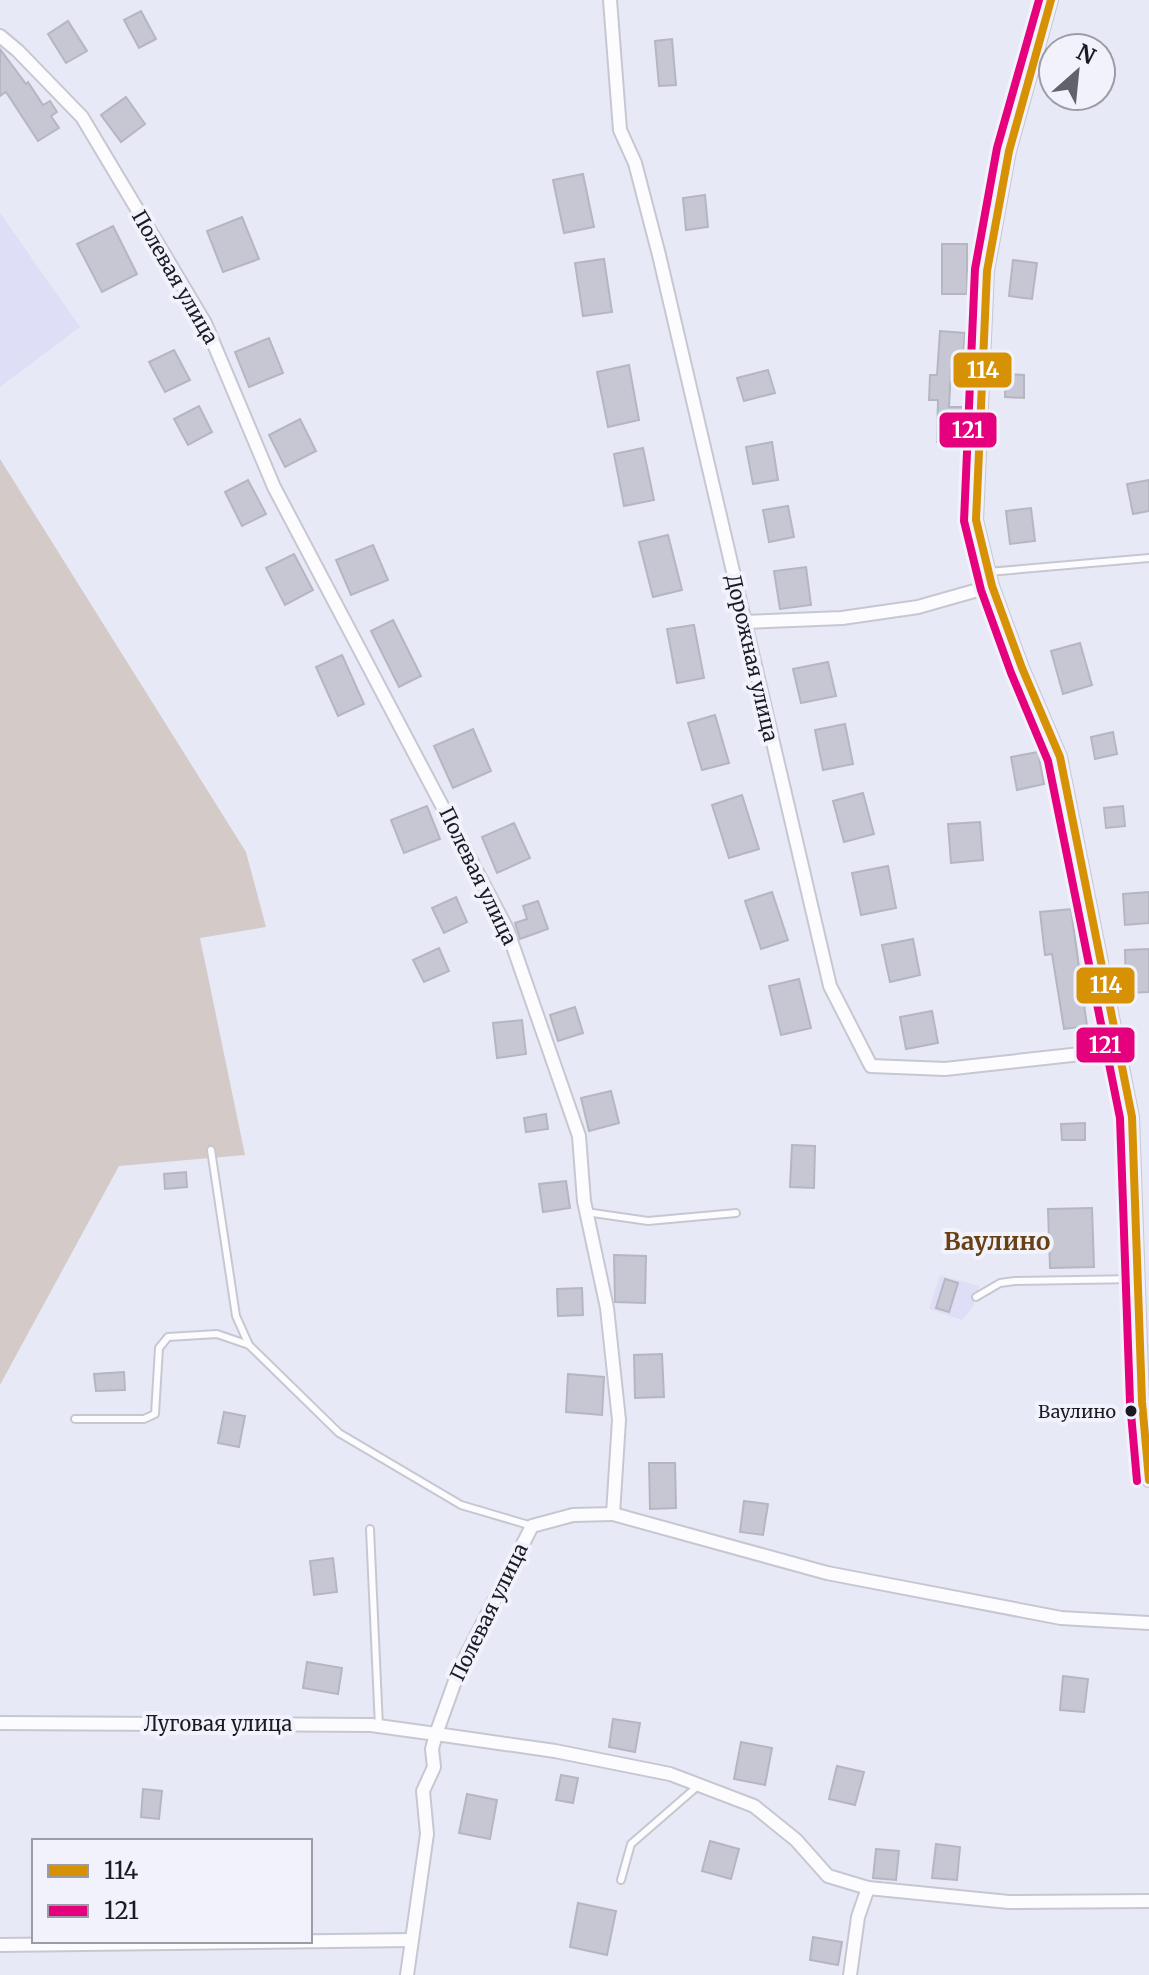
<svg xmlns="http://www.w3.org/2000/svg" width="1149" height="1975" viewBox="0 0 1149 1975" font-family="Merriweather,serif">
<rect width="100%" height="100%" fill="#e8e9f6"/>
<g fill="#dedef6">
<path d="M0,213L80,327L0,387Z"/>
<path d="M940,1275L979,1286L973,1307L962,1320L929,1309Z"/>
</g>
<path fill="#d4cbc9" d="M0,459L246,852L266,927L200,938L245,1155L119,1166L0,1385Z"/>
<g fill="#c6c7d2" stroke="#b5b6c1" stroke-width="2">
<path d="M141,11L156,39L139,48L124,20Z"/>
<path d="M68,21L87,51L66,63L48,34Z"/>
<path d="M672,39L676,85L659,86L655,41Z"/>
<path d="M0,49L26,84L28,82L43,105L50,101L57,112L51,116L59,128L38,141L6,92L0,96Z"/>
<path d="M126,97L145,124L121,142L101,115Z"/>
<path d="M583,174L594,227L564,233L553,180Z"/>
<path d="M705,195L708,227L686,230L683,198Z"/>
<path d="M242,217L259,259L223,272L207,231Z"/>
<path d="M113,226L137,274L102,292L77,244Z"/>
<rect x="942" y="244" width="25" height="50"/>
<path d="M604,259L612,312L583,316L575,263Z"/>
<path d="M1013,260L1037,263L1032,299L1009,296Z"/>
<path d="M940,331L965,333L962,369L951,368L949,407H968L967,443L937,442L938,400H929L930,375H937Z"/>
<path d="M269,338L283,373L249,387L235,352Z"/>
<path d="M174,350L190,380L165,392L149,362Z"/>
<path d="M629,365L639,420L608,427L597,372Z"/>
<path d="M768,370L775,393L744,401L737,378Z"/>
<path d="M1006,374L1024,375V398L1005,397Z"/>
<path d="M199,406L212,432L188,445L174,419Z"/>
<path d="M300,419L316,451L285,467L269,435Z"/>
<path d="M772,442L778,480L753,484L746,447Z"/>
<path d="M643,448L654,500L624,506L614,454Z"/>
<path d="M248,480L266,514L242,526L225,492Z"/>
<path d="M1149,480V511L1133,514L1127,484Z"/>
<path d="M788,506L794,537L769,542L763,510Z"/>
<path d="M1031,508L1035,541L1010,544L1006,511Z"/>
<path d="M668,535L682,590L653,597L639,542Z"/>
<path d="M373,545L388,580L351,595L336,560Z"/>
<path d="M294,554L313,590L285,605L266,568Z"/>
<path d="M806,567L811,605L780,609L774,571Z"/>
<path d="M393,620L421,676L399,687L371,631Z"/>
<path d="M694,625L704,678L677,683L667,629Z"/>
<path d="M1080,643L1092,685L1063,694L1051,651Z"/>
<path d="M342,655L364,704L338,716L316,667Z"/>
<path d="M828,662L836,696L801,703L793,669Z"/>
<path d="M715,715L729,763L702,770L688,723Z"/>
<path d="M845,724L853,764L823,770L815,730Z"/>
<path d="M473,729L491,771L453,788L434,746Z"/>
<path d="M1113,732L1117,754L1095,759L1091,737Z"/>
<path d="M1038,752L1044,784L1017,790L1011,757Z"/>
<path d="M863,793L874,834L844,842L833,801Z"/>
<path d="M742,795L759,849L729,858L712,805Z"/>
<path d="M427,806L440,839L404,853L391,820Z"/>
<path d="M1123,806L1125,826L1106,828L1104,808Z"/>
<path d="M980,822L983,860L951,863L948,824Z"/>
<path d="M514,823L530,858L497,873L482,837Z"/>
<path d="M888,866L896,908L861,915L852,873Z"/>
<path d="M772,892L788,940L761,949L745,901Z"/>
<path d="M1149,892V923L1125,925L1123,894Z"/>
<path d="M456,897L467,922L444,933L432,908Z"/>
<path d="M538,901L548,929L520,939L515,923L527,919L523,906Z"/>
<path d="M1071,909L1087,1026L1064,1029L1052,954L1045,955L1040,912Z"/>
<path d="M913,939L920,975L890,982L882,945Z"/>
<path d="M439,948L449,971L424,982L413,960Z"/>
<path d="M1149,949V992L1126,993L1125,950Z"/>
<path d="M799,979L811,1028L781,1035L769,986Z"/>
<path d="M575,1007L583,1033L558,1041L550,1015Z"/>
<path d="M932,1011L938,1043L906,1049L900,1017Z"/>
<path d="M522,1020L526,1054L497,1058L493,1023Z"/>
<path d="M611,1091L619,1123L589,1131L581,1098Z"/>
<path d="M546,1114L548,1129L526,1132L524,1118Z"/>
<path d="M1085,1123V1140H1062L1061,1124Z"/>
<path d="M792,1145L815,1146L814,1188L790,1187Z"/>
<path d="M186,1172L187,1187L165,1189L164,1174Z"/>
<path d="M566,1181L570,1208L543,1212L539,1184Z"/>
<path d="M1092,1208L1094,1267L1050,1268L1048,1209Z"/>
<path d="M614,1255L646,1256L645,1303L615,1302Z"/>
<path d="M945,1279L958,1283L949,1312L936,1308Z"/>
<path d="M582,1288L583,1315L558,1316L557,1289Z"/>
<path d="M662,1354L664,1397L635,1398L634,1355Z"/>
<path d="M124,1372L125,1390L96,1391L94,1374Z"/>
<path d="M568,1374L604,1377L602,1415L566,1412Z"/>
<path d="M224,1412L245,1416L239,1447L218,1443Z"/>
<path d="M649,1463H675L676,1508L650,1509Z"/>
<path d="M744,1501L768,1504L763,1535L740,1532Z"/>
<path d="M333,1558L337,1592L314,1595L310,1561Z"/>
<path d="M307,1662L342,1668L338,1694L303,1688Z"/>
<path d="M1063,1676L1088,1679L1084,1712L1060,1710Z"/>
<path d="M613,1719L640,1723L635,1752L609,1747Z"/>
<path d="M741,1742L772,1748L765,1785L734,1779Z"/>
<path d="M837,1766L864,1772L855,1805L829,1799Z"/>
<path d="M561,1775L578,1778L573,1803L556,1800Z"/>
<path d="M143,1789L162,1791L159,1819L141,1817Z"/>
<path d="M467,1794L497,1800L490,1839L459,1833Z"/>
<path d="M710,1841L739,1849L731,1879L702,1871Z"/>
<path d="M936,1844L960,1847L957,1880L932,1878Z"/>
<path d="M876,1849L899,1851L896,1880L873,1878Z"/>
<path d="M578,1903L616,1911L607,1955L570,1947Z"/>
<path d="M813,1937L842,1942L838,1965L810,1960Z"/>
</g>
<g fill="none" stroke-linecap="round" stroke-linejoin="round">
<g stroke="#c6c7d1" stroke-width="10">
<g id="service">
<path d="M988,572L1149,558"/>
<path d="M211,1150L236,1316L249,1345"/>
<path d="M586,1212L648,1221L736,1213"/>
<path d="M976,1297L1000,1283L1015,1281L1137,1279"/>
<path d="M75,1419H144L155,1414L159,1348L168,1337L217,1334L249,1345L339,1433L461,1505L532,1526"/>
<path d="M370,1529L379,1727"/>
<path d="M621,1880L631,1844L699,1785"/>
</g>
</g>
<g stroke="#c6c7d1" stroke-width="16">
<g id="minor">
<path d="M610,0L620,130L635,163L659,255L830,986L871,1066L945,1069L1117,1050"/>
<path d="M1051,0L1009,151L987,271L976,520L992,586L1022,668L1060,757L1132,1117L1142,1402L1149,1480"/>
<path d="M0,36L18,51L82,117L205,323L274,487L507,929L579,1136L584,1201L607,1308L619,1420L613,1514L573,1515L532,1526L459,1670L436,1734L555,1751L670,1774L754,1806L796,1840L828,1876L868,1888L1009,1902L1149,1901"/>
<path d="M743,622L842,618L918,607L992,586"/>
<path d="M613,1514L827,1573L1061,1618L1149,1623"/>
<path d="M0,1723L371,1725L436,1734L432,1749L434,1767L423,1791L427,1834L407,1975"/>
<path d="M0,1945L412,1940"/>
<path d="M850,1975L858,1917L868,1888"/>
</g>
</g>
<use href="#service" stroke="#fcfcfe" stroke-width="6"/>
<use href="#minor" stroke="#fcfcfe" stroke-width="12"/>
<g stroke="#f1f2fc" stroke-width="14">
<path id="bus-1" d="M1051,0L1009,151L987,271L976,520L992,586L1022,668L1060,757L1132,1117L1142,1402L1149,1480"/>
</g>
<g stroke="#f1f2fc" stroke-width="14">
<path id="bus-2" d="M1039,0L997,148L975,269L964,521L981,590L1011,673L1048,761L1120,1118L1130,1402L1137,1481"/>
</g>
<use href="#bus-1" stroke="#d69105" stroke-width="8"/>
<use href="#bus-2" stroke="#e5007d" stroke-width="8"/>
</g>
<circle fill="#1a1a22" stroke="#f1f2fc" stroke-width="3" cx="1131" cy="1411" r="7"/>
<g text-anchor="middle" stroke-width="8" stroke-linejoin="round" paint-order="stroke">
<g font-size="18" fill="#1a1a22" stroke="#f1f2fc" text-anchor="end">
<text x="1116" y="1418">Ваулино</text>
</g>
<g font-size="20" fill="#1a1a22" stroke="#f1f2fc">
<text transform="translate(175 277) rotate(60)" y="7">Полевая улица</text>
<text transform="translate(752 658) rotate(77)" y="7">Дорожная улица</text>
<text transform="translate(478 876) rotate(64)" y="7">Полевая улица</text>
<text transform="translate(489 1612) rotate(-64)" y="7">Полевая улица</text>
<text x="218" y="1731">Луговая улица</text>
</g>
<g font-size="24" font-weight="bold" fill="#684013" stroke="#f1f2fc">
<text x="997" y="1250">Ваулино</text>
</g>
</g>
<g stroke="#f1f2fc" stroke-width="3">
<rect x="952" y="351" width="61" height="38" rx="8" fill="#d69105"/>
<rect x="938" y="411" width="60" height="38" rx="8" fill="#e5007d"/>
<rect x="1075" y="966" width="61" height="39" rx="8" fill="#d69105"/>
<rect x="1075" y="1026" width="61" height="38" rx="8" fill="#e5007d"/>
</g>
<g font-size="22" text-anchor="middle" font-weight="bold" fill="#fff">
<text x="983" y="378">114</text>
<text x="968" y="438">121</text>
<text x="1106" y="993">114</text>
<text x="1105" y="1053">121</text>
</g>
<rect x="32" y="1839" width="280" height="104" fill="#f1f2fc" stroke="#9b9ca5" stroke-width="2"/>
<rect x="48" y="1865" width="40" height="12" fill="#d69105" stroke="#9b9ca5" stroke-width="2"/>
<text x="104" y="1879" font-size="24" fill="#1a1a22">114</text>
<rect x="48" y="1905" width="40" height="12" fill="#e5007d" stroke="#9b9ca5" stroke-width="2"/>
<text x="104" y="1919" font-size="24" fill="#1a1a22">121</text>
<g transform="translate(1077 72) rotate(27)"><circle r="38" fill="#f1f2fc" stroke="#9b9ca5" stroke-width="2"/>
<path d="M0-6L14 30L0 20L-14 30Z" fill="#62626c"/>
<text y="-12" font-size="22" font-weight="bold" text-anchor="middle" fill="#1a1a22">N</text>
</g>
</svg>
